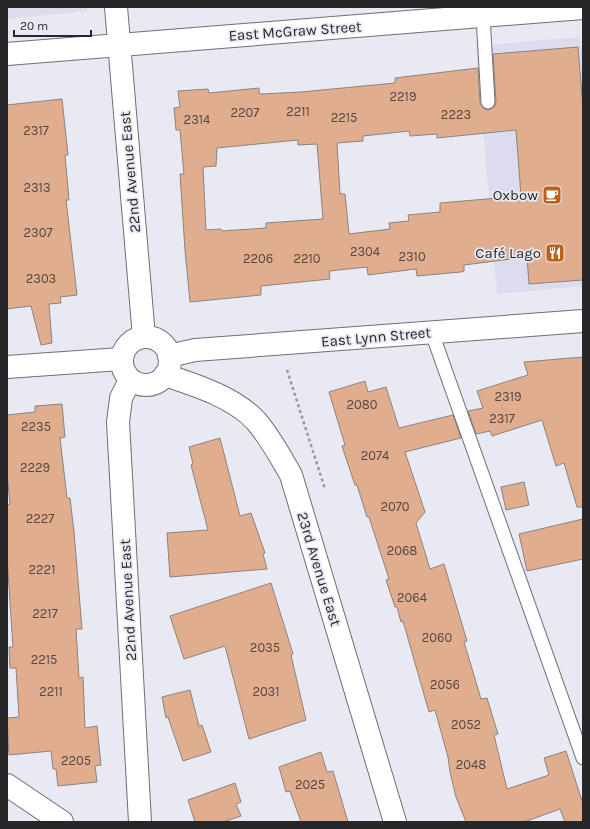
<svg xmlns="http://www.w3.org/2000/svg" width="590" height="829" viewBox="0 0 590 829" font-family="Karla,sans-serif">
<rect width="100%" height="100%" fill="#e9e9f3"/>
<g fill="#dcdcee">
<path d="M7,7H87V11L7,19Z"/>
<path d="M580,37V45H583V286L497,294L476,46Z"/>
</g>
<g fill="#e1ad8f" stroke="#8c837e" fill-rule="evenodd">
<path d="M578,47L583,108V280L529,284L527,257L464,265V271L461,272L417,276L416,269L368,275L367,267L329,271L330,279L261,286V295L190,302L185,250L180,174H184L180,130H176L174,108L180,107L178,91L208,89L209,93L259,88V93L262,94L301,92L395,83V78L478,68L480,103L484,109L489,110L495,106L496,102L493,54ZM516,130L521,196L440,203V212L408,215L409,221L389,223L390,229L349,234L345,194H340L337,143L363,141V136L409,131L410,136L437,134V138ZM298,140V145L317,144L323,219L266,223V228L222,231L221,229L206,230L203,167L216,166L217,148Z"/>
<path d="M62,99L68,155H65L69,200H66L77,295L60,297L61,303L49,304L52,343L41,345L31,306L7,309V105Z"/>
<path d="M583,357V507H577L564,463L556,466L542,420L492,436L490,431L476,434L468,411L483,408L477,391L528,375L524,362Z"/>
<path d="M365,381L368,392L386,387L399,428L453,415L461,438L405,452L425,512L416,523L430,569L444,564L467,641L464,642L481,699L487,698L498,734L494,735L507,789L549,775L544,758L566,751L583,804V822H565L560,809L524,822H466L456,797L450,772L448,757L435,710L429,712L403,621L401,622L397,607H395L386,580L389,579L369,517H367L357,485H355L342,446L345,445L329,392Z"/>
<path d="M62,404L65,437L60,438L67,498H70L74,532L82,629H76L79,678L83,677L85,728L97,726L101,765L95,766L97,782L58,786L56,769H53L51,751L9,755L7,718L19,717L16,668H10L9,647H13L7,556V505L10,504L7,474V415L35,412V406Z"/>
<path d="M220,438L240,516L251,513L265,553L263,554L267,569L170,577L167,533L208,530L191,465L193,464L189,447Z"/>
<path d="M524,482L529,505L506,510L501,487Z"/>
<path d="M583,519V559L527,571L519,534Z"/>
<path d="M271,583L293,654L291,655L306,720L249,739L225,646L184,659L170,616Z"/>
<path d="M190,690L199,726L202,725L211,752L183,761L168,717L166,718L162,697Z"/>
<path d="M321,752L327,772L333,771L348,822H301L290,791L286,792L279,767Z"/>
<path d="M235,783L241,802L236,804L241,816L223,822H195L188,800Z"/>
</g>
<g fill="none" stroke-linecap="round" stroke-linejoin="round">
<g stroke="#6e6e77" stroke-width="15">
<g id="service">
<path d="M483,16L488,102"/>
<path d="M432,333L583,758"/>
</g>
</g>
<g stroke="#6e6e77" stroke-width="24">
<g id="minor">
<path d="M116,7L144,337"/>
<path d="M7,54L583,8"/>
<circle cx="146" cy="361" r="24"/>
<path d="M169,356L195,350L583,321"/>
<path d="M7,367L121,359"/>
<path d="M165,375C195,385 234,397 256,421C270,437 280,456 291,475L395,822"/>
<path d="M130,380L121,398L118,422L140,822"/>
<path d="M7,785L62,822"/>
</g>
</g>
<path stroke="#97979e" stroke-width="2.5" stroke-dasharray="3 3" stroke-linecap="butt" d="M287,370L325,489"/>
<use href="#service" stroke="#fff" stroke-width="13"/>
<use href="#minor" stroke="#fff" stroke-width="22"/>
</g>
<defs>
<g id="cafe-square" transform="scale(1)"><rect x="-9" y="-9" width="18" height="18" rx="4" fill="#be6016" stroke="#e9e9f3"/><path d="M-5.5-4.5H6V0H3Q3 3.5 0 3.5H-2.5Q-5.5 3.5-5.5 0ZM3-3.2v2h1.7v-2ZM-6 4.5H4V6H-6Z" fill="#fff"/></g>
<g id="restaurant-square" transform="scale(1)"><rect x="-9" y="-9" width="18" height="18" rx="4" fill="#be6016" stroke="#e9e9f3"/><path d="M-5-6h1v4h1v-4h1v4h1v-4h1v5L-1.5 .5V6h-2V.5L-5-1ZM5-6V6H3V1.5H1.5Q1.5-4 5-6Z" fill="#fff"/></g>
</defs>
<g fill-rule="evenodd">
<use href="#cafe-square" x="552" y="195"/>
<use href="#restaurant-square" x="555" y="253"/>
</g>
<g text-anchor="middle" stroke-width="3.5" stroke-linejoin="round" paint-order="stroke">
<g font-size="13" fill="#564843">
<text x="403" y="101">2219</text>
<text x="298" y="116">2211</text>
<text x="245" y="117">2207</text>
<text x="456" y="119">2223</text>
<text x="344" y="122">2215</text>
<text x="197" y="124">2314</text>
<text x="36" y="135">2317</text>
<text x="37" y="192">2313</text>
<text x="38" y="237">2307</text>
<text x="365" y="256">2304</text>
<text x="412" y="261">2310</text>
<text x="258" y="263">2206</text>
<text x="307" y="263">2210</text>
<text x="41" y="283">2303</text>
<text x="508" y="401">2319</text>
<text x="362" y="409">2080</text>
<text x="502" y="423">2317</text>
<text x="36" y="431">2235</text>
<text x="375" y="460">2074</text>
<text x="35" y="472">2229</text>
<text x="395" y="511">2070</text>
<text x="40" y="523">2227</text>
<text x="402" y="555">2068</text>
<text x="42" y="574">2221</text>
<text x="412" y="602">2064</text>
<text x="45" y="618">2217</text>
<text x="437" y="642">2060</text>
<text x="265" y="652">2035</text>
<text x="44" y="664">2215</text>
<text x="445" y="689">2056</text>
<text x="51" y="696">2211</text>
<text x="266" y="696">2031</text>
<text x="466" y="729">2052</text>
<text x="76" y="765">2205</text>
<text x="471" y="769">2048</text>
<text x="310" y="789">2025</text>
</g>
<g font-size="15" fill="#27272a" stroke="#e9e9f3">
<text transform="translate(295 31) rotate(-4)" y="5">East McGraw Street</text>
<text transform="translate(130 172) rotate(-95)" y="5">22nd Avenue East</text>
<text transform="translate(376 337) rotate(-5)" y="5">East Lynn Street</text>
<text transform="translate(319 569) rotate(73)" y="5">23rd Avenue East</text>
<text transform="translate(128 600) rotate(-93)" y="5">22nd Avenue East</text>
</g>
<g font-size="15" fill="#27272a" stroke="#e9e9f3" text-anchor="end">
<text x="538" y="200">Oxbow</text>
<text x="541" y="258">Café Lago</text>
</g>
</g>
<rect width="590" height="829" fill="none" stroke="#27272a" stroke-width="16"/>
<path d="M14 30v6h77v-6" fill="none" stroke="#27272a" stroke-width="2"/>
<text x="20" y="30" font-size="12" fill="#27272a" stroke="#e9e9f3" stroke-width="3" paint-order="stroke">20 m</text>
</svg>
